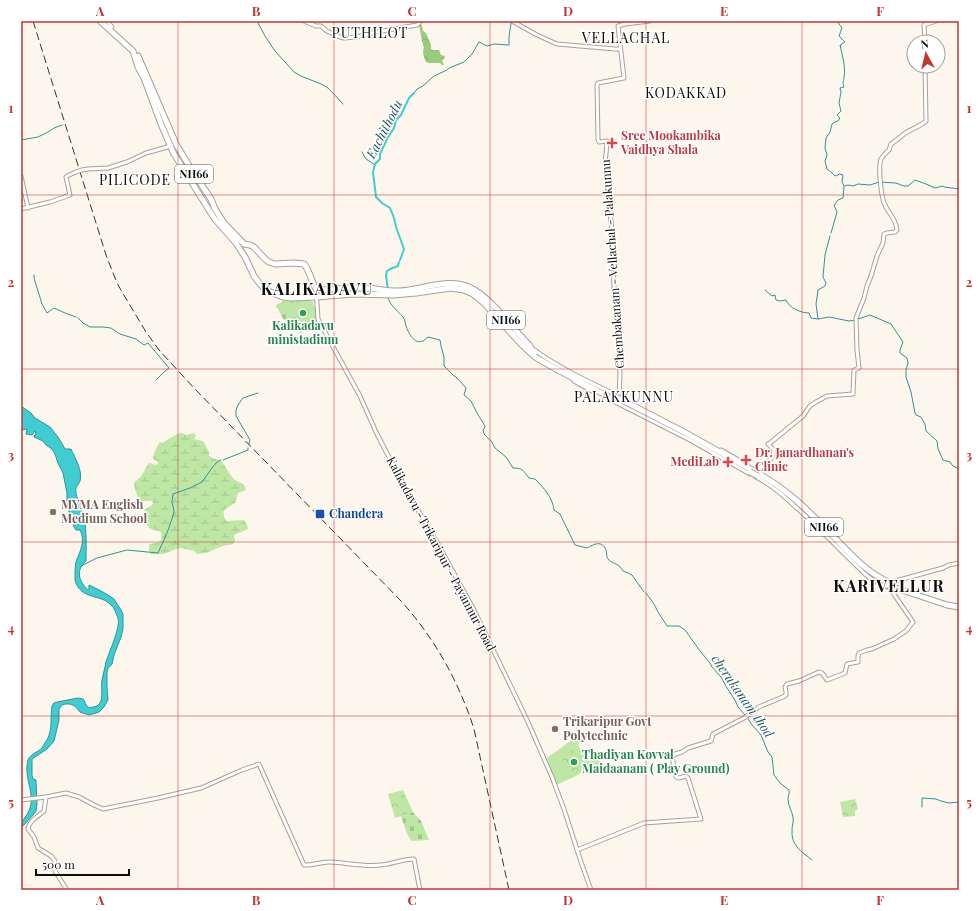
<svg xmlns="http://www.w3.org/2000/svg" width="980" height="911" viewBox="0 0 980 911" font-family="'Playfair Display',serif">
<defs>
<pattern id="forest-crowns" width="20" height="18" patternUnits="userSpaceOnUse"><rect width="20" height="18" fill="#9bcb7d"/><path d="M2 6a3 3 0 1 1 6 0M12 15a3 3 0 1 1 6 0" fill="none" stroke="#84ad6b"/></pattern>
<pattern id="wetland-marsh" width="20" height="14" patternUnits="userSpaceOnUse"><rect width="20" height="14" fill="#bee7a5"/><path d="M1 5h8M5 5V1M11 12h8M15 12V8" fill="none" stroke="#a2c58d"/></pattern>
<pattern id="cemetery-stones" width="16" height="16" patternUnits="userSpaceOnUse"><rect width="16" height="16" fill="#bee7a5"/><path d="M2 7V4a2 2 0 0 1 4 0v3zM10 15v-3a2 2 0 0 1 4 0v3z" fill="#a2c58d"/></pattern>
<pattern id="park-crowns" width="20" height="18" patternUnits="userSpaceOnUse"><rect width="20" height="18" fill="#bee7a5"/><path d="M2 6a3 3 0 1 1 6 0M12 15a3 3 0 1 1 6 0" fill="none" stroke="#a2c58d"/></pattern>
</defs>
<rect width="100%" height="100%" fill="#fdf6ed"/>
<path fill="#bee7a5" d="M580,734L582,741L578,744L582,754L592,750L602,765L586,770L574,777L556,785L547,758Z"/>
<path fill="url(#forest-crowns)" d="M419,25H422L423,31L426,33L431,45V49L433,50H439L441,55L445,56L444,57L445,58L442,60L444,65H442L440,63H429L426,62C424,58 422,51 424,48L422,41Z"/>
<path fill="url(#wetland-marsh)" d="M179,433H182L186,435L194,433L196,435L194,439L203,441L209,452V456C213,459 218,459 222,462C226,467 229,474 234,479C239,484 245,481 246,490L238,493L235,503L224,510C223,514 224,519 227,521L244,520L247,525L248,529L234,535L235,541L233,544L223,546L206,553L197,554L194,551L181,548L176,549L164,554H151L149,552V545L150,544C160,543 163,542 161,532L151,529C148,527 145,523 144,519C144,516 145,513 144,510L152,505L153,503L152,501C149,500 145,502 142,501C137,500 134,486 134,482C143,477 143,471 149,463H150L155,465L158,464V462L152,458L154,455L155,451L160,442L162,443Z"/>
<g fill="url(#cemetery-stones)">
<path d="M284,301L296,326L294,327L283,319L276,305Z"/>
<path d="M413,812L421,821L429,840L411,841L406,831L401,816Z"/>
</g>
<g fill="url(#park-crowns)">
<path d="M287,299H311V302H313L314,307H316L318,323L300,333L297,329L284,302L287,300Z"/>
<path d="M573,750L583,769L569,775L561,757Z"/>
<path d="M403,790L413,812L395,818L388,794Z"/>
<path d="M855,799L858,809L855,811V816L843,817L840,802Z"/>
</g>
<path fill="#3fcdd2" stroke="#319496" d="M21,406L31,413L35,418L50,427L58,437L65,449H71C75,458 83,471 80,481C78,486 75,487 76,492C76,496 77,497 79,501C81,506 82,513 84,518C87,532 86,547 86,561C75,571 79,581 88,590L89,589V585L103,592L114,599L121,610L123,614V629L121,637L114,655L112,664L108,668L107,672V687L108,700L104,707L99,712L89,715L80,712L75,706L70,704H65L62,705L59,709V720L54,741L47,749L32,759V775L33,779L36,780V781L37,804L36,811L34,814L21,828V822C43,800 22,783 28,760C30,754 38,752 42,748C44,745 45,742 47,740C53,729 50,718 52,706L54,703L57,702L78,698L83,699C85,701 86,706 88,707C89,708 93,707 94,707C106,704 100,689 102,680C103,674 105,668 106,662C109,652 121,627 118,618C116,614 115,608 111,605C101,594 83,600 76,583C75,581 75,579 75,577C75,572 75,567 76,562C80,551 86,541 80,530H76L74,527L73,521L67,507V493L63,473L58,463L55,454L52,449L46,445L43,441L34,437V436L36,434L35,431L32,435L26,434L27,430L26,429L22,430L21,433Z"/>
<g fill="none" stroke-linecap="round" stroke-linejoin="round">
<g stroke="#319496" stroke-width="1">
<path d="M257,21L265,36L275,51L294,72L301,76L321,84L328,88L332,92L343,104"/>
<path d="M414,93L417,89L423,86L434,76L447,70L449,68L464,62L472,54L479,42L487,46L494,44L509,45C509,43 509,41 509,38C509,33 511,27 511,22"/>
<path d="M21,140L38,137L48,132L54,128L62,125"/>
<path d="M362,152L366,159L375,165"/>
<path d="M845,186L848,185L853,186L858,184L870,185L879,182L896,183L904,186H908L915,180L926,184L935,188L943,186L944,187L959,189"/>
<path d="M831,233L837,212L834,205L838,200L843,198L844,186L842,182L843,175L840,174L835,176L831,172L827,169L825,161L827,155L825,148L826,138L830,132L832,124L835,122L838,121L840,118L837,115L841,111L839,103L841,92L840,88L844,87C842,82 844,81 844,77C846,67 842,55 840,45L845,42L839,36L842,28L837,21"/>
<path d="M830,236L825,255L823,277L826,283L825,286L818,290L816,304L818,319L829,317L849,321L856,320"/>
<path d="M34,275V278L42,304L47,313L54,308L65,313L76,317"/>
<path d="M765,290L772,296L775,295L776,300L780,301L786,300C789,308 801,313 809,313L811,318L818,319"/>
<path d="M388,297C389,305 398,311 403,317C405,319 405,323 406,326C408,332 414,345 423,341C425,340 426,338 428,337L440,340L441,346L444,357V366L454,376L456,377L466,388L464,395L471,401L477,413L485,426V427L483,430L484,434L492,442L495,448L506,457L513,468C524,468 523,471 529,478L535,479C543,487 553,498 554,510L560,514L575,545L587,548C594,544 602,540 606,550C607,553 606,557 608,559C611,563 616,563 619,566C620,566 622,570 623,571L628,573L632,575L644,592"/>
<path d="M78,318L83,323L90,327H103L111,328L120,334L136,339L144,345L148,343L169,368L165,371L156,380"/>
<path d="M858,319L870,315L891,324L903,342L900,350V353L907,358L908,363L906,370V377L911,392L915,413L916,415L921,417L925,424L926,431L937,441L938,449L943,460L950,462L953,466L959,469"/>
<path d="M249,444L250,440L236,416V410L238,405L243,398L258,393"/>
<path d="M223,460L248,450V448"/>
<path d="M81,566L97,558L127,550L158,553L167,533L173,516L174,511L172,502L173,494L190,488L202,482L212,468L217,462L221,460"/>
<path d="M646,593L654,604L658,612L667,626H679L685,630L700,651L710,663L712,667L721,677L727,688L735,700L738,707L745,715"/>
<path d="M747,717L752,725L761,735L768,752L772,757L774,775L780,783L789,790C790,793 788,795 788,799C788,806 792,811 793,817C794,821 792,825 792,830C791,846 801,851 812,860"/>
<path d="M922,807V798H923L936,799L941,801L949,803L959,802"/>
</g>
<g stroke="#3fcdd2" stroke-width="2">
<path d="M400,260L403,252L404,249L396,227L394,218L390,208L382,203L376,197L373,172L375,164L380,159V154L387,139L394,128L396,120L401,115L409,98L414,93"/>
<path d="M388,290L386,275L387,271L390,269L398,266L399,262"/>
</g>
<g stroke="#a7a198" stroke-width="5">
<g id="secondary">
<path d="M107,21L112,27"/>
<path d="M304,21L316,26H321L327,31L340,37L344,38L356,37L377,32L417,25L420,22L419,21"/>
<path d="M512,21L537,35L557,44L615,49H620"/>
<path d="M925,42L924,25L936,21"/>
<path d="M82,170L88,169L108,168L127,162L146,153L171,146"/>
<path d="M21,176L28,208"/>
<path d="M21,209L50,202L70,195L66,177L67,176L76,172"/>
<path d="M316,289L318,319L320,323L360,396L376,432L406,490L434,537L474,610L528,722L552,777L565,812L581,862L591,890"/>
<path d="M533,349C559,368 589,382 619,396"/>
<path d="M574,381L592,391"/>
<path d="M619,397L620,374L617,317L614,287L612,230L605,164L607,143V141L599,142L598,139L597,85L598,83L624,78L618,26L625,24L650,21"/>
<path d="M613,401L690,440L750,474"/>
<path d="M721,450L742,462"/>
<path d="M752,473L772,458L773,456L774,450L768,444L770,443L803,416L810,406L816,402L827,396L853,394V392L854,370L859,368L857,350L856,318L864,298L867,286L871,276L877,256L883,243L884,234L887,233L895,232L897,230C895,216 889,215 885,205C881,198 878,166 881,159C883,155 886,153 889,150L891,144C896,141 899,138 904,134C911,129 919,127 926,121L925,66"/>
<path d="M756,477C773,486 784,496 798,509C821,530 842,552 864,573L871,579L888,587"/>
<path d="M46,797L44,811C38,817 29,820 28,829L34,837L38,848L51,856L55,861V871L67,890"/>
<path d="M21,800L46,797L66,793L79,797L94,805L103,809L158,798L201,788L242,770L259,764L304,865C313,866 322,861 331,862C348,863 364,867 381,865C392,864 403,859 414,859L420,890"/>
<path d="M577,850L644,823L701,819L688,778L686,776L679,778L676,777L674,768L672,755L682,752L688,748L711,741L713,734L744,718L759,707L785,696L786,695V692L785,687L787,684L799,681L819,672L822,673L827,680L845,673L847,664L858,662V656L859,653L867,650L872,649L894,639L906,631L913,622L889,587L892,582L943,568L949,565L959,563"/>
</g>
</g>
<g stroke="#a7a198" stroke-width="7">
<g id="highway">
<path d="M100,21L133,51L138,67L144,78L161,124L174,154L214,218L236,243L245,257L254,276L260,284L268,291L283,297L291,298L317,297L353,294L393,295L416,293L451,288L464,290L473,294L484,303L522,345L535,357L556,369L615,400"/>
<path d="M138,56L176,144L191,169L211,199L215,209L224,223L244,244L250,245L254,247L265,259L269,262L275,264L294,263L304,264C310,271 311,281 316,289L321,290C335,289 349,287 363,288C374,288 385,291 397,291C419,291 448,277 469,287C492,298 512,328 530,346L532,350L534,353"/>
<path d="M622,400L684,432L752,470"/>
<path d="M759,474C785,488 807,509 828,531C846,549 864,571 888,582"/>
<path d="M893,587L947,605L959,607"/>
</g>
</g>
<use href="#secondary" stroke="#fff" stroke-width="3"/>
<use href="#highway" stroke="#fff" stroke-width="5"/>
<path stroke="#373430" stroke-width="1" stroke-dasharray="8 4" stroke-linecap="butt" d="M33,21L106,255L117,283L125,297L146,332L159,350L194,388L402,602C435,639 459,682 474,729L509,890"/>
<g stroke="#a7a198" stroke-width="5" stroke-linecap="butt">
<path id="secondary-bridge" d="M76,172L82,170"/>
</g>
<g stroke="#a7a198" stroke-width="7" stroke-linecap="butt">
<g id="highway-bridge">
<path d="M616,397L622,400"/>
<path d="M750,472L758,476"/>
<path d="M887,585L893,587"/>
</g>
</g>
<use href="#secondary-bridge" stroke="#fff" stroke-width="3"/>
<use href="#highway-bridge" stroke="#fff" stroke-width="5"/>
</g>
<path fill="none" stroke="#c43634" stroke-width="1" stroke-opacity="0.55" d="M178,21V890M334,21V890M490,21V890M646,21V890M802,21V890M21,195H959M21,369H959M21,542H959M21,716H959"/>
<g fill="#e0444e" stroke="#fff" stroke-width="1.5">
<path d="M610 137h4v4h4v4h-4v4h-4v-4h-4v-4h4z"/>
<path d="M744 454h4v4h4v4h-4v4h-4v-4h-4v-4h4z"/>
<path d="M726 456h4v4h4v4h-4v4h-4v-4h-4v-4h4z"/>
</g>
<g fill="#2e9e5b" stroke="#fff" stroke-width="1.5">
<circle cx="303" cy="313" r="4"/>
<circle cx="574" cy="762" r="4"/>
</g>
<g fill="#8d6e63" stroke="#fff" stroke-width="1.5">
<circle cx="53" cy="512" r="4"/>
<circle cx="555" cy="729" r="4"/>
</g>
<rect fill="#1a4fb4" stroke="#fff" stroke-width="1.5" x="315" y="509" width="10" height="10" rx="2"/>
<g text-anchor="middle" stroke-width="3" stroke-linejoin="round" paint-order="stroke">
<g fill="#fff" stroke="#585654" stroke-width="1">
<rect x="175" y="165" width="38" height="18" rx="3"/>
<rect x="487" y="311" width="38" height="18" rx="3"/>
<rect x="805" y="518" width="38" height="18" rx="3"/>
</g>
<g font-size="11" font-weight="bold" fill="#100e0b">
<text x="194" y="178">NH66</text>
<text x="506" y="324">NH66</text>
<text x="824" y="531">NH66</text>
</g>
<g font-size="12" font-weight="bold" fill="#be3a42" stroke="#fff" text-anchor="start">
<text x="621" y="140">Sree Mookambika<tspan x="621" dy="14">Vaidhya Shala</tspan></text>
<text x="755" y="457">Dr. Janardhanan's<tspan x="755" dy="14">Clinic</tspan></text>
<text x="719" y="466" text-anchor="end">MediLab</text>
</g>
<g font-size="12" fill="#100e0b" stroke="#fff">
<text transform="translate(613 264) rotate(-94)" y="4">Chembakanam - Vellachal - Palakunnu</text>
<text transform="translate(441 554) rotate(62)" y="4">Kalikadavu -Trikaripur - Payannur Road</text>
</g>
<g font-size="12" font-weight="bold" fill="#27864d" stroke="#fff">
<text x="303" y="330">Kalikadavu<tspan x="303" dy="14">ministadium</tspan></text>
<text x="582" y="759" text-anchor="start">Thadiyan Kovval<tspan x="582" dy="14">Maidaanam ( Play Ground)</tspan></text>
</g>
<g font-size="12" font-weight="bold" fill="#785e54" stroke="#fff" text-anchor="start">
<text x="61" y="509">MYMA English<tspan x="61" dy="14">Medium School</tspan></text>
<text x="563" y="726">Trikaripur Govt<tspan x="563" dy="14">Polytechnic</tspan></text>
</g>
<g font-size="12" font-weight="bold" fill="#164399" stroke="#fff" text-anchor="start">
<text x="329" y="518">Chandera</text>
</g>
<g font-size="13" font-style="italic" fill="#1e585a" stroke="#fff">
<text transform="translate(384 129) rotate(-63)" y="5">Eachithodu</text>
<text transform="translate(743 696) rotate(55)" y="5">cherukanam thod</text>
</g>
<g font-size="14" letter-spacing="1" fill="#100e0b" stroke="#fff">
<text x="370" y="38">PUTHILOT</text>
<text x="626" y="43">VELLACHAL</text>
<text x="686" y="98">KODAKKAD</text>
<text x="135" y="185">PILICODE</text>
<text x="624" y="402">PALAKKUNNU</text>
</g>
<g font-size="16" font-weight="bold" letter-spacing="1" fill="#100e0b" stroke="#fff">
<text x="317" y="295">KALIKADAVU</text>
<text x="889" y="592">KARIVELLUR</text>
</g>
</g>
<rect width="980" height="911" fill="none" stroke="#ffffff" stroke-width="44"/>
<g transform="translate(926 54) rotate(352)"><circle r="19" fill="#ffffff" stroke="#9f9f9d"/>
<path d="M0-3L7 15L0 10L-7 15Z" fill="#c43634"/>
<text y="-6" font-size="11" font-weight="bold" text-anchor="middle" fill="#100e0b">N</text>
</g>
<path d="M36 869v6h93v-6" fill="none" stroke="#100e0b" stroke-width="2"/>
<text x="42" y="869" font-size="12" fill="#100e0b" stroke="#ffffff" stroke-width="3" paint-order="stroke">500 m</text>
<rect x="22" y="22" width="936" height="867" fill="none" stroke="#c43634" stroke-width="1.5"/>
<g font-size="13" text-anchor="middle" font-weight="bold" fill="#c43634">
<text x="100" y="16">A</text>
<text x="256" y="16">B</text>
<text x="412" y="16">C</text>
<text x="568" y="16">D</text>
<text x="724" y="16">E</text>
<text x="880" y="16">F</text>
<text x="11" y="113">1</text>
<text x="969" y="113">1</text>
<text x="11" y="287">2</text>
<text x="969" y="287">2</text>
<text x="11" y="460">3</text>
<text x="969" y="460">3</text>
<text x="11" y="633">4</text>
<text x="969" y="633">4</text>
<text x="11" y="807">5</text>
<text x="969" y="807">5</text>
<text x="100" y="905">A</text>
<text x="256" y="905">B</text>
<text x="412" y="905">C</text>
<text x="568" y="905">D</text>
<text x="724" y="905">E</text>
<text x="880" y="905">F</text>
</g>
</svg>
